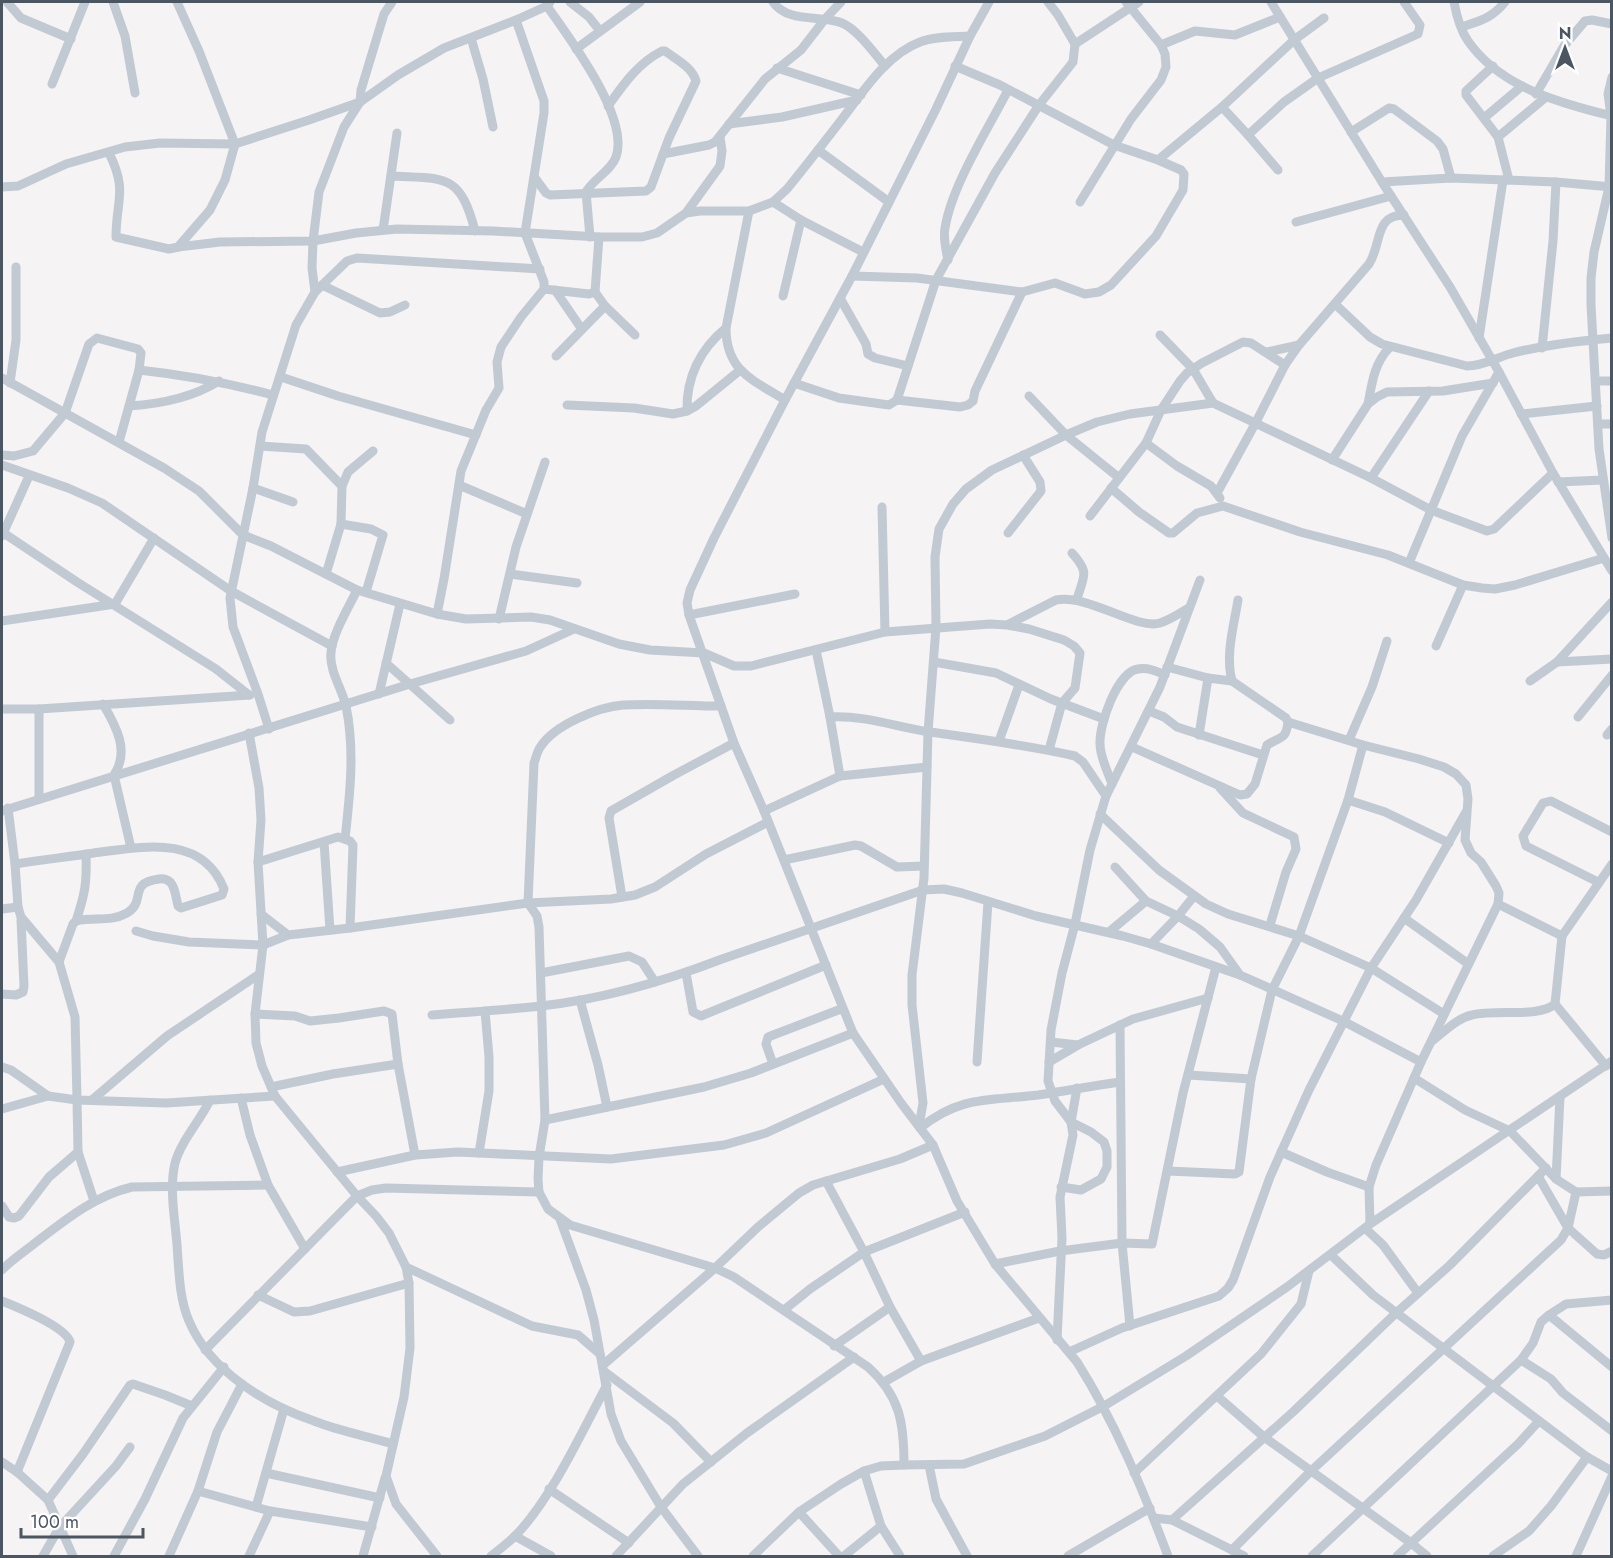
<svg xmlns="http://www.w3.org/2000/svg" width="1613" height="1558" viewBox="0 0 1613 1558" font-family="Jost,sans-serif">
<rect width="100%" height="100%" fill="#f5f3f3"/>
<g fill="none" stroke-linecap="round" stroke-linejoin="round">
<g stroke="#c1cad2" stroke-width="9">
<path d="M7,2L21,18L71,39"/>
<path d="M113,2L125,36L135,93"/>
<path d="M570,2L589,17L600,31"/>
<path d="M773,2C787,23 821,15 842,23C857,29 875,54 885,66"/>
<path d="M989,2L970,36L936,109L852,276L785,400L714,538L690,590L687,603L689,615L734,743L764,811L853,1033L901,1103L933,1145L957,1201L995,1264L1077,1362C1115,1422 1143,1490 1168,1556"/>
<path d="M1271,2L1382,182L1450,287L1499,372L1553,473L1612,571"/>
<path d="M1454,2C1456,13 1461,31 1468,41C1500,87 1559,103 1612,116"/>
<path d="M547,6C569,38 630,117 616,157C611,171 593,179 586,192L590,237"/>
<path d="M1462,27C1482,20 1492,18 1505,2"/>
<path d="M471,38L483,79L493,127"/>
<path d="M1075,44L1139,2"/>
<path d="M1161,45L1195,31L1235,35L1280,17"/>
<path d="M576,49L640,2"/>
<path d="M1493,66L1466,91V95L1498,137L1509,180"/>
<path d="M777,68L861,95"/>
<path d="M1612,77L1608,94L1611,116L1609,187L1594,252L1591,278V305L1599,449L1612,538"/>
<path d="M52,84L85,2"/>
<path d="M1536,94L1564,46L1585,21L1592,20L1612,24"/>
<path d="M1222,107L1248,135L1284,102L1318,78L1418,34L1420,25L1404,2"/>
<path d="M1484,118L1522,86"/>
<path d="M729,124L782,117L857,100"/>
<path d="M1351,132L1389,108L1394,109L1437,141L1443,149L1451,178"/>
<path d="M1248,135L1278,170"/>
<path d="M1498,137L1546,97"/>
<path d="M818,150L889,202"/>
<path d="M109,153C128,191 116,200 116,237L169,249L178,247L210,210L225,180L235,144L199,51L177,2"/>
<path d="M663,154L709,145L715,142L765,79L801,50L825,19L841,2"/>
<path d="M1158,160L1222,107L1294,40L1324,18"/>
<path d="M391,176C444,179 460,172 475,231"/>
<path d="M535,178L546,193L550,195L646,191L651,187L669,138L696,81C692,67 677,60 665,51H662C638,63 623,85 608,106"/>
<path d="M1382,182L1451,178L1556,182L1612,187"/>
<path d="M2,187L18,186L66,164L125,147L160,143L235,144L309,120L360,102L398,75L444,48L516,20L547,6L550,2"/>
<path d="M773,202L801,220L863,252"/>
<path d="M1080,202L1131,119L1161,80L1166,67L1165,54L1161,45L1126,2"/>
<path d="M749,211L726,328C726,371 753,380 785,400"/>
<path d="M686,213L720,166L722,151L720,137"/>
<path d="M1296,222L1391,196"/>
<path d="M383,230L397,133"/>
<path d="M178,247L220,242L313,241L356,233L397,229L493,231L599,237H642L657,233L686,213L700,211H749L773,202L787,189C805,167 822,145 839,123C861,95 885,55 920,42C935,36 954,37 970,36"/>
<path d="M948,260C946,250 943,239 945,228C952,185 988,129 1008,90"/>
<path d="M852,276L917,278L1022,292L1055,283L1085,294L1099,292L1111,285L1156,236L1183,190L1184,174L1181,170L1158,160L1114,145L1000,85L955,66"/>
<path d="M322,285L380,313L390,312L405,305"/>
<path d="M544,289L589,294L595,292L599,237"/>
<path d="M555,290L581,328"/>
<path d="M315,292L347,261L357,258L540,269"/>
<path d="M595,292L605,306L635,335"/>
<path d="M783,296L801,220"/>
<path d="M840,298L866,344L868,354L875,358L908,366"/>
<path d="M1335,304L1370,337L1382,344L1467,366C1484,366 1497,357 1513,353C1544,345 1579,341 1612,338"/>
<path d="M1160,335L1193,369L1213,403"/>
<path d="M1479,338L1503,180"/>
<path d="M1542,348L1553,241L1556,182"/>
<path d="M1267,352L1299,345"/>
<path d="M556,356L605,306"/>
<path d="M139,370C185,375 228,383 273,395"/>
<path d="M281,377L338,396L476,435"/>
<path d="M2,378L164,468L199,491L243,535L271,546L357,590L437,614L466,619L531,617L550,620L619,644L650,650L704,653L734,666H751L885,632L990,624L1007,625L1029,629L1064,640L1074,646L1080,653L1075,688L1062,703L1049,750"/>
<path d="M1596,381H1612"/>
<path d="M10,383L16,340V267"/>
<path d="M794,383L839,398L889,405L897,400L960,407L968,405L973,401L975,391L1022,292"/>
<path d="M1029,396L1066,435L1118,477"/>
<path d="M897,400L936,280L995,173L1039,105L1073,62L1075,44L1058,15L1048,2"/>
<path d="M1368,404C1372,383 1374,364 1389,348"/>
<path d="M567,405L634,408L673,414L687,411L696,406L739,371"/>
<path d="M129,406C161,404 192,398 219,381"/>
<path d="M687,411C686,378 700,349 726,328"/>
<path d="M1521,414L1597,406"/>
<path d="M1598,424H1612"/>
<path d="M1146,443L1177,466L1211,486L1220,498"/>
<path d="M260,446L306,449L342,486"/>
<path d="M2,455L14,456L33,451L65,413L89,344L97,338L138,349L141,353L139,370L119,442"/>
<path d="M1332,460L1368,404L1377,397L1387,392L1443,391L1493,383"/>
<path d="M2,465L68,488L102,503L231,591L332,646"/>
<path d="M1371,478L1429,391"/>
<path d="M1558,482L1603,480"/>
<path d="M459,485L527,514"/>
<path d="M253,488L293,502"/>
<path d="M1111,488L1139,512L1169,533H1173L1197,513L1223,506L1300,532L1388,555L1463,585L1482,588L1495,589L1515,585L1604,558"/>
<path d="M1217,493L1255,424L1285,365L1299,345L1369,264C1382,244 1374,215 1404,215"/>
<path d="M882,507L885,632"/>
<path d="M1090,516L1146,443L1161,410L1180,381L1187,373L1202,363L1243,342L1251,343L1285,365"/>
<path d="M341,524L371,529L383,535L366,592"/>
<path d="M2,532L77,582L216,669L249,695"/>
<path d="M1008,533L1041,491L1040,482L1023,455"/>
<path d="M2,536L29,476"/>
<path d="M1072,553C1090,573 1084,575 1077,599"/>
<path d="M1409,563L1462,436L1499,372"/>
<path d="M326,574L341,524L342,486L348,472L373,451"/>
<path d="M510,574L577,583"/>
<path d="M437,614L444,579L461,471L486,410L499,388L497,362L501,347L521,317L544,289V282L525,233L544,113V101L516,20"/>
<path d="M689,615L795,594"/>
<path d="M499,619L516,547L545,462"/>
<path d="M2,621L115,604L154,538"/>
<path d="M1009,624L1056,600C1089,594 1136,630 1160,623C1170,620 1180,613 1189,608"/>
<path d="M1436,646L1463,585"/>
<path d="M816,650L830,717C864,715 897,727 930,732C979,739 1027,745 1075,756L1083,762L1106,796"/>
<path d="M934,662L996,673L1051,699L1104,719"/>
<path d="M1557,662L1612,659"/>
<path d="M386,663L450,720"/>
<path d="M1232,681C1225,655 1234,625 1238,600"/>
<path d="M1530,681L1557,662L1612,602"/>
<path d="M379,694L400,604"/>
<path d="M103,704C116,726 130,751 114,775L131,848"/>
<path d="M721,706C688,706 655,703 623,705C598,707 555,725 541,746C537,751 536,758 534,763L528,903L537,916L539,927L545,1120L539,1157L538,1179L539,1192L548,1209L570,1225L715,1268L734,1277L868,1367C900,1396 904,1422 904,1465"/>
<path d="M2,709H39L250,695"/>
<path d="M1149,711L1164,717L1177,727L1263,755"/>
<path d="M1578,717L1612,675"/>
<path d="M1288,722L1363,745L1419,759L1444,767L1456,774L1466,785L1468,799L1465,840L1471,853L1481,862L1496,886L1499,893L1498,904L1421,1062L1376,1165L1369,1187L1370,1224"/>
<path d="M269,729L258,694L233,627L230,598L253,488L262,432L296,325L315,292L312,268L313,241L319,192L344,127L360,102L361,90L384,14L392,2"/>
<path d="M249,733L259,788L261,820L258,862L263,945L255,1014L256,1043L262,1066L275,1096L357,1196L376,1216L389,1233L406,1267L409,1283L410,1348L404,1397L386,1476L396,1504L437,1556"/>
<path d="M1199,735L1208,678"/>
<path d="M1607,735L1612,729"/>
<path d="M1349,740L1372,687L1387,641"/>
<path d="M999,741L1019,685"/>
<path d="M1132,747L1240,795L1247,794L1255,784L1267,745C1281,736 1286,740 1288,722L1286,718L1232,681L1208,678L1167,667"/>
<path d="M840,776L927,767"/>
<path d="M1112,784C1108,772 1100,757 1100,744C1099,725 1117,672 1138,669C1147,667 1156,671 1165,675"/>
<path d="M1220,788L1243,813L1294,837L1296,849L1286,872L1270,925"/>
<path d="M39,799V709"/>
<path d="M1348,800L1385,812L1449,843"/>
<path d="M8,808L15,864L18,907L21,917L59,962L75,1017L77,1100L166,1103L275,1096"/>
<path d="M2,811L410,684L526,651L574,629"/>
<path d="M764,811L840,776L830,717"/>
<path d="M1100,814L1159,870L1206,904L1228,914L1299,936L1371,968L1444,1014"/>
<path d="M345,839C350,794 355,750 346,706C342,689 329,670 331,653C332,634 349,607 357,590"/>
<path d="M324,842L330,930"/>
<path d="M784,860L855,845L861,846L897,867L924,866"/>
<path d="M258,862L338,837L350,841L353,845L350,928"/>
<path d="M15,864C41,860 67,857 94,853C141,847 202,833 224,889L222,895L181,908L178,906C175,894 175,877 159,879C127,883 147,901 127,913C109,923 94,916 76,921"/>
<path d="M1115,867L1146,901L1178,916L1199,929L1220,947L1240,975"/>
<path d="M1598,882L1526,846L1523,836L1543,803L1551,801L1612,832"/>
<path d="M622,897L609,818L611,811L674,775L734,743"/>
<path d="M2,909L18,907"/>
<path d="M261,914L288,935"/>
<path d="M1404,918L1467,963"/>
<path d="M136,931L153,936L189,942L263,945L288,935L350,928L528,903L611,899L635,895L655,887L706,854L768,822"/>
<path d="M1109,932L1146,901"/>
<path d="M1562,936L1612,864"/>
<path d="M1151,944L1178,916L1194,896"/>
<path d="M59,962L73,924L76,921C85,894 87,883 86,854"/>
<path d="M541,973L629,956L642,962L655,982"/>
<path d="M686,973L693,1012L701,1016L826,965"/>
<path d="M2,994L16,995L23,992L24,986L21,920"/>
<path d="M580,1000L598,1065L607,1107"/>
<path d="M1555,1004L1606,1066"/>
<path d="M255,1014L295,1016L310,1021L339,1018L384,1011L392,1014L398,1064L415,1155"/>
<path d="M432,1015C468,1012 505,1010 541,1006C603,999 665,981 722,959L923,890L944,889L962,893L1036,916L1123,936L1151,944L1240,975L1343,1021L1421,1062"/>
<path d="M1120,1025L1122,1243L1130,1326"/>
<path d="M1432,1041C1444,1032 1457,1018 1472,1015C1496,1009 1539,1018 1555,1004L1562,936L1498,904"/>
<path d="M1051,1042L1078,1045"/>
<path d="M977,1062L988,902"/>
<path d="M1049,1062L1078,1045L1133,1019L1208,998"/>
<path d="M773,1064L766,1044L768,1037L841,1009"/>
<path d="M2,1067L11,1070L48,1096"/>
<path d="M1189,1075L1251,1079"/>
<path d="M1414,1078L1465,1110L1510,1131L1556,1179L1576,1192L1612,1191"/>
<path d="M271,1087L333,1074L398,1064"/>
<path d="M241,1098L250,1135L268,1185L305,1249"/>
<path d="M92,1100L167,1036L258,975"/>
<path d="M210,1100C200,1121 181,1141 175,1163C169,1189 175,1219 177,1245C179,1270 179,1298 189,1321C210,1371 265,1404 314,1421C339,1431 367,1436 393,1444"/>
<path d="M2,1109L48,1096L77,1100L78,1152L94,1201"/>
<path d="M545,1120L704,1087L751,1073L853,1033"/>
<path d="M919,1126L923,1103L912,1005V975L924,878L928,732L936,627L935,557L939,529L953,504L966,489L992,470L1066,435L1097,422L1130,414L1213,403L1371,478L1431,510L1487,531L1494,529L1553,473"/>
<path d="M920,1128C961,1095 990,1101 1038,1095C1065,1091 1092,1086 1120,1082"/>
<path d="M1281,1152L1327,1172L1369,1187"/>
<path d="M479,1153L489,1091V1057L485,1011"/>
<path d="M1168,1171L1235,1174L1239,1172L1251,1079L1272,990L1299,936L1348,800L1363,745"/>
<path d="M337,1172L415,1155L458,1152L611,1159L724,1145L766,1133L884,1079"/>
<path d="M1538,1176L1568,1228L1597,1254L1604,1255L1612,1251"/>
<path d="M1556,1179L1560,1097"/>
<path d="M826,1181L864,1252L890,1307L921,1361"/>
<path d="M1061,1187L1081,1190L1101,1179L1107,1167V1151L1104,1142L1091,1132L1071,1122L1077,1088"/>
<path d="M2,1206L9,1217L14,1218L19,1216L49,1177L78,1152"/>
<path d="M560,1219L586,1290L594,1320L611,1414L621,1441L661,1507L698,1556"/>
<path d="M1365,1228L1383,1245L1418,1293"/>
<path d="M1331,1255L1373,1295L1587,1457L1612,1471"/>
<path d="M995,1264L1060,1251L1122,1243L1152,1244L1183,1093L1216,967"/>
<path d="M406,1267L532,1326L578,1335L600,1354"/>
<path d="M2,1270C11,1260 24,1252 35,1243C65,1220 94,1196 132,1187L268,1185"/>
<path d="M258,1295L294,1312L310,1311L409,1283"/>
<path d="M2,1301C17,1307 66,1327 70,1342L17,1472"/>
<path d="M784,1310L810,1289L864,1252L965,1212"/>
<path d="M1549,1315L1612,1367"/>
<path d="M1057,1340L1062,1238L1060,1197L1073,1135L1071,1122L1055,1101L1048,1081L1051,1030L1062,973L1075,924L1090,850L1106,796L1160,687L1200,580"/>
<path d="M834,1346L890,1307"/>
<path d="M205,1350L357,1196L372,1190L386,1188L539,1192"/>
<path d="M1069,1352L1122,1328L1219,1296L1228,1288L1233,1280L1270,1177L1309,1090L1371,968L1416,900L1466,812"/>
<path d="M1521,1360L1551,1379L1563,1393L1612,1431"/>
<path d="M603,1365L715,1268L758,1227L799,1193L813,1185L900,1159L933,1145"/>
<path d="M605,1372L673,1423L711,1462"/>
<path d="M884,1382L921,1361L1039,1318"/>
<path d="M1217,1396L1264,1437L1411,1543L1427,1556"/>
<path d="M2,1462L17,1472L48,1500L73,1556"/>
<path d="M929,1465L936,1499L967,1556"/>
<path d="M864,1471L881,1526L900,1556"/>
<path d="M266,1473L380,1498"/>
<path d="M1134,1473L1261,1354L1301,1304L1309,1271"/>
<path d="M549,1489L629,1543"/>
<path d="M198,1491L270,1511L372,1527"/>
<path d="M48,1500L83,1454L130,1385L133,1384L165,1395L192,1406"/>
<path d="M256,1507L284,1409"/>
<path d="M799,1512L839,1556"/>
<path d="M1154,1518L1172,1520L1244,1556"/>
<path d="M1172,1520L1294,1411L1396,1313L1450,1265L1546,1168"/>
<path d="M515,1536L551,1556"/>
<path d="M1232,1550L1311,1471L1561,1240L1568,1228L1576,1192"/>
<path d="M43,1556L59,1528L116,1466L130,1447"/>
<path d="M114,1556L145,1499L183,1418L224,1367"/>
<path d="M169,1556L198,1491L217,1432L242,1384"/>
<path d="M249,1556L270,1511"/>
<path d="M363,1556L385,1478"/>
<path d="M491,1556C499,1550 508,1543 516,1535C552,1498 582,1431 607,1385"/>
<path d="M616,1556L683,1484L747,1433L854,1357"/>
<path d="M753,1556L799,1512L841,1484L864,1471L881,1466L904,1465L964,1464L1045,1436L1104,1406L1186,1356L1287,1287L1370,1224L1612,1061"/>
<path d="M844,1556L881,1526"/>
<path d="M1068,1556L1150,1508"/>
<path d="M1312,1556L1521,1360L1533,1343L1541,1322L1549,1315L1566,1304L1612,1300"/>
<path d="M1397,1556L1518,1444L1539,1421"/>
<path d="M1493,1556L1529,1531L1551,1506L1587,1457"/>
<path d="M1576,1556L1612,1476"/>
</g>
</g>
<rect width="1613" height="1558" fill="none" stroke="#4a5661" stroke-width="6"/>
<g transform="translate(1565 48)" stroke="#ffffff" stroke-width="4.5" paint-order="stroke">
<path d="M0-4.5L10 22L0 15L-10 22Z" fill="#4a5661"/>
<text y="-9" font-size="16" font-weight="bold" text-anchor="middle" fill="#4a5661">N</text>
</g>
<path d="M21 1528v9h122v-9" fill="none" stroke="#4a5661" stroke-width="3"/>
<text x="30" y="1528" font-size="18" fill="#4a5661" stroke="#ffffff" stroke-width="4.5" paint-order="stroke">100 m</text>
</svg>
